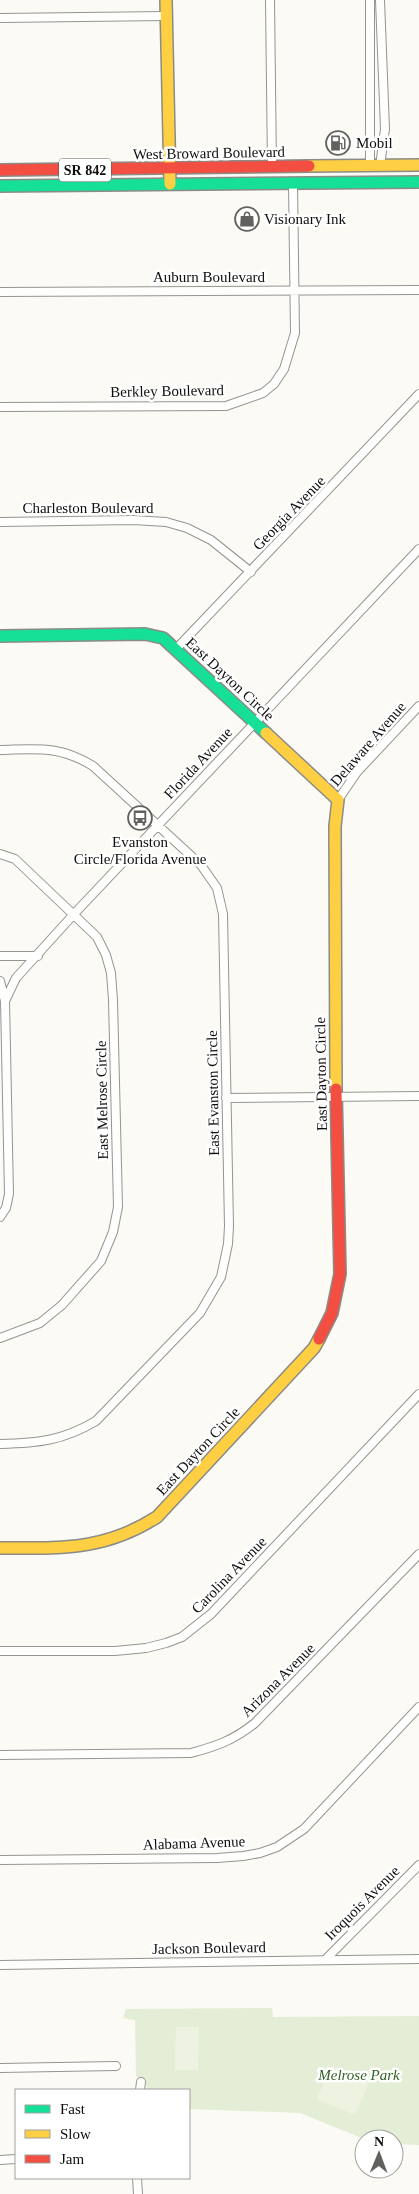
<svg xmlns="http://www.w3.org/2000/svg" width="419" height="2194" viewBox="0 0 419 2194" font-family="Georgia,serif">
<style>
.green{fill:#e4eed6}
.pitch{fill:#edf3e0}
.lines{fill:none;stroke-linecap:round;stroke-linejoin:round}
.street-casing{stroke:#959492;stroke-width:10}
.fast-casing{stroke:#8b8b88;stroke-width:14}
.slow-casing{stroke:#8b8b88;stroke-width:14}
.jam-casing{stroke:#8b8b88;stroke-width:14}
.street{stroke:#fefefd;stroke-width:8}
.fast{stroke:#16e098;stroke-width:11}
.slow{stroke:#ffcf43;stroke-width:11}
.jam{stroke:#f24e42;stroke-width:11}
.labels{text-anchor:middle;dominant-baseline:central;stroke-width:5;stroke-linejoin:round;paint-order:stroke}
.shield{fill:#fff;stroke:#565656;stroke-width:1}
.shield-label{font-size:14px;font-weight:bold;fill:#0e0e0e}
.poi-label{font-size:15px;fill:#0e0e0e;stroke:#fff;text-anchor:start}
.street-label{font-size:15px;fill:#0e0e0e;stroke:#fff}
.park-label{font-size:15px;font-style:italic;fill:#316025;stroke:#fff}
</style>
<rect width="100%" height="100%" fill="#fbfaf4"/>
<path class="green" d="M 272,2008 L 273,2017 L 419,2016 L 419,2145 L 394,2144 L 394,2139 L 364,2139 L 300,2113 L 189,2109 L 189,2090 L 146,2090 L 147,2086 L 136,2076 L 135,2020 L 123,2018 L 126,2009 Z"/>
<path class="pitch" d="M 176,2027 L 199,2027 L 198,2070 L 175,2070 Z
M 331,2066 L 369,2083 L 355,2115 L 317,2099 Z"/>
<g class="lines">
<g class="street-casing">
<path id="street" d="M 270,0 L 272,168
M 370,0 L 370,166
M 380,0 L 385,129 L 380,166
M 0,18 L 166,16
M 0,292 L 419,290
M 0,407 L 226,406 L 263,393 L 274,384 L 284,369 L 295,333 L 293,184
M 0,522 L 133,520 L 166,522 L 187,528 L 211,540 L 251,572
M 177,648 L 419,394
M 0,750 C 37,749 59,745 93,766 L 201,865 L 217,888 L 223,914 L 229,1226 L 228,1244 L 221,1277 L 200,1313 L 96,1421 C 62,1441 38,1443 0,1444
M 338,800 L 357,772 L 419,706
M 0,854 L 15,859 L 97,937 L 106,955 L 111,973 L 113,1000 L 118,1207 L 113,1232 L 101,1261 L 62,1305 L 40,1323 L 0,1338
M 0,956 L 38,956
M 0,981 L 5,1001 L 9,1194 L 6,1208 L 0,1217
M 5,1001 L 16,978 L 74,914 L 419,549
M 226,1098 L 419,1096
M 0,1651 L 115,1651 L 146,1648 L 166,1643 L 182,1637 L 211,1614 L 419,1394
M 0,1755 L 191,1753 C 217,1746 234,1740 255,1723 L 419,1554
M 0,1860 L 217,1858 L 243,1856 L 260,1853 L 277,1847 L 304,1829 L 419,1707
M 325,1960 L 419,1865
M 0,1965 L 419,1959
M 0,2068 L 116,2066
M 140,2090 L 141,2082
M 0,2160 L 16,2159
M 137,2178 L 138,2194"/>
</g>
<g class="fast-casing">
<path id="fast" d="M 0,186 L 419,182
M 0,636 L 145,634 L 163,638 L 266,733"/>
</g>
<g class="slow-casing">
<path id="slow" d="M 166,0 L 170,184
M 309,166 L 419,165
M 266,733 L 338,800 L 335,826 L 336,1089
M 0,1548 C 61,1548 104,1551 157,1517 L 314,1348 L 319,1339"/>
</g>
<g class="jam-casing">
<path id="jam" d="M 0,170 L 309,166
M 319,1339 L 332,1313 L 340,1274 L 336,1089"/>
</g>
<use href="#street" class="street"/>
<use href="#fast" class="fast"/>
<use href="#slow" class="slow"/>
<use href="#jam" class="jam"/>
</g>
<defs>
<g id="fuel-ring" transform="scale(1.25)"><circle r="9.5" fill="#fff" stroke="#61615e" stroke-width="1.5"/><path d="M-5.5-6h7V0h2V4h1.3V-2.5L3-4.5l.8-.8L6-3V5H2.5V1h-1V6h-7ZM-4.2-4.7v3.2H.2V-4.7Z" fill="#61615e"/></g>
<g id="shop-ring" transform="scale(1.25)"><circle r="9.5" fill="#fff" stroke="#61615e" stroke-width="1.5"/><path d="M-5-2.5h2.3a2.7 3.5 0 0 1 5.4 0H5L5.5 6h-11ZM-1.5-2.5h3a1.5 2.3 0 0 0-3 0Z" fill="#61615e"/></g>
<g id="bus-ring" transform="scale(1.25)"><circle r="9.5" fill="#fff" stroke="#61615e" stroke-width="1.5"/><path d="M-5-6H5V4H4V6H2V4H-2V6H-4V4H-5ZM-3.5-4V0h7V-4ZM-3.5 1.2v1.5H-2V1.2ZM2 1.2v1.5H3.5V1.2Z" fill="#61615e"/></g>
</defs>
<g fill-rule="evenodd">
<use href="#fuel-ring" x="338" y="143"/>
<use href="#shop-ring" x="247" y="219"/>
<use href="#bus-ring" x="140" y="818"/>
</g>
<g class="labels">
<rect class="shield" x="59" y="158.5" width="52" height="23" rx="4"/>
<g class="shield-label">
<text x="85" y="170">SR 842</text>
</g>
<g class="poi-label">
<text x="356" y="143">Mobil</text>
<text x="264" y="219">Visionary Ink</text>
<text x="140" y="842" text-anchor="middle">Evanston<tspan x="140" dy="17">Circle/Florida Avenue</tspan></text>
</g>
<g class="street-label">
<text transform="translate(209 153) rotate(-1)">West Broward Boulevard</text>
<text x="209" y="277">Auburn Boulevard</text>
<text transform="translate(167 391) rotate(-1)">Berkley Boulevard</text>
<text x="88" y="508">Charleston Boulevard</text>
<text transform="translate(289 513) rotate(-46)">Georgia Avenue</text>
<text transform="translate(230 679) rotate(43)">East Dayton Circle</text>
<text transform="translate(368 744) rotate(-49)">Delaware Avenue</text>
<text transform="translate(198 763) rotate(-47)">Florida Avenue</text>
<text transform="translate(321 1074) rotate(-91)">East Dayton Circle</text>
<text transform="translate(213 1093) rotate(-91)">East Evanston Circle</text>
<text transform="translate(102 1100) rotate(-91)">East Melrose Circle</text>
<text transform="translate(198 1451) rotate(-47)">East Dayton Circle</text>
<text transform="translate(229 1575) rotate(-46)">Carolina Avenue</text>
<text transform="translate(278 1680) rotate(-45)">Arizona Avenue</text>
<text transform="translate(194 1843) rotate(-2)">Alabama Avenue</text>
<text transform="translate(362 1903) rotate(-45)">Iroquois Avenue</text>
<text transform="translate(209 1948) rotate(-1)">Jackson Boulevard</text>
</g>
<g class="park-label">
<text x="359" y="2075">Melrose Park</text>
</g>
</g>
<rect x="15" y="2089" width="175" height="90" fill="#ffffff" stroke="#9f9f9f"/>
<rect x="25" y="2105" width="25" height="8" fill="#16e098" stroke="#9f9f9f"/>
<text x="60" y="2114" font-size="15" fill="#0e0e0e">Fast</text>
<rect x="25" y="2130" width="25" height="8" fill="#ffcf43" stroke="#9f9f9f"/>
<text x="60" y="2139" font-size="15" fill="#0e0e0e">Slow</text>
<rect x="25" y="2155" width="25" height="8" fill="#f24e42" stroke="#9f9f9f"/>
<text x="60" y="2164" font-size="15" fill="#0e0e0e">Jam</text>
<g transform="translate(379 2154) rotate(1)"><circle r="24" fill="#ffffff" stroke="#9f9f9f"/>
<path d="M0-4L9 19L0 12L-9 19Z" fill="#61615e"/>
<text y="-8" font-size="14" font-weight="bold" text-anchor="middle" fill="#0e0e0e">N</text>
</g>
</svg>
